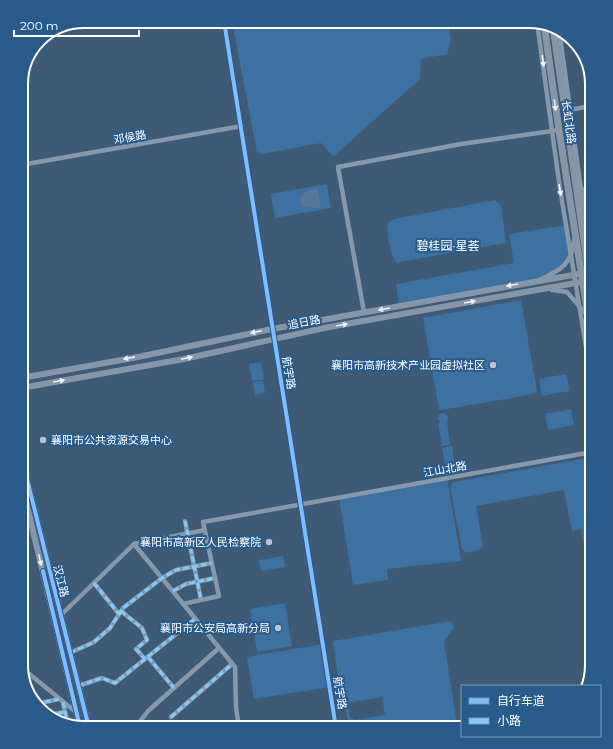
<svg xmlns="http://www.w3.org/2000/svg" width="613" height="749" viewBox="0 0 613 749" font-family="Montserrat,'Noto Sans SC',sans-serif">
<style>
.green{fill:#3d71a1;fill-rule:evenodd}
.water{fill:#577898}
.lines{fill:none;stroke-linecap:round;stroke-linejoin:round}
.minor{stroke:#8698a9;stroke-width:4.5}
.major{stroke:#8596a8;stroke-width:6}
.highway{stroke:#8696a8;stroke-width:7}
.quiet{stroke:#80caff;stroke-width:3;stroke-dasharray:6 3;stroke-linecap:butt}
.cycleway-casing{stroke:#295b8b;stroke-width:6}
.cycleway{stroke:#80bcff;stroke-width:4}
.oneway{fill:#f3f5f6}
.oneway2{fill:#edeff2}
.poi-dot{fill:#bcc5cf;stroke:#295b8b;stroke-width:1.5}
.labels{text-anchor:middle;dominant-baseline:central;stroke-width:4;stroke-linejoin:round;paint-order:stroke}
.street-label{font-size:11px;fill:#fff;stroke:#295b8b}
.poi-label{font-size:11px;fill:#fff;stroke:#295b8b;text-anchor:end}
.neighbourhood-label{font-size:12px;fill:#fff;stroke:#295b8b}
.rim{fill:none;stroke:#fff;stroke-width:2}
</style>
<rect width="100%" height="100%" fill="#3f5a75"/>
<path class="green" d="M 154,21 L 178,21 L 178,25 L 156,29 Z
M 232,21 L 447,21 L 451,40 L 447,54 L 421,59 L 420,79 L 334,156 L 332,156 L 321,143 L 262,154 L 257,153 Z
M 327,184 L 331,208 L 275,218 L 271,194 Z
M 495,200 L 501,205 L 506,243 L 400,262 L 397,263 C 390,255 386,232 388,222 L 394,219 Z
M 566,225 L 571,257 L 565,265 L 535,281 L 399,306 L 396,284 L 514,263 L 509,234 Z
M 521,300 L 537,391 L 534,394 L 441,410 L 439,409 L 423,318 Z
M 261,362 L 264,379 L 252,381 L 249,364 Z
M 566,374 L 570,391 L 542,396 L 539,379 Z
M 263,381 L 265,393 L 255,395 L 253,382 Z
M 571,409 L 574,425 L 548,430 L 545,414 Z
M438 418a5 5 0 1 1 10 0a5 5 0 1 1-10 0Z
M 447,422 L 450,445 L 442,446 L 438,423 Z
M 452,446 L 455,469 L 446,471 L 442,448 Z
M 589,458 L 592,460 L 592,541 L 583,543 L 581,529 L 572,531 L 564,490 L 476,506 L 483,546 L 481,549 L 466,553 L 462,549 L 450,487 L 453,482 Z
M 447,478 L 461,561 L 387,569 L 388,580 L 353,585 L 339,497 Z
M 283,556 L 285,567 L 261,571 L 259,560 Z
M 285,603 L 292,646 L 257,652 L 250,609 Z
M 451,621 L 454,627 L 444,642 L 457,724 L 430,728 L 349,728 L 345,704 L 342,704 L 333,641 ZM 382,697 L 385,715 L 354,720 L 350,717 L 348,703 Z
M 323,644 L 330,687 L 254,699 L 247,657 Z"/>
<path class="water" d="M 315,189 L 318,190 L 321,206 L 318,208 L 301,207 L 300,197 L 307,191 Z"/>
<g class="lines">
<path class="minor" d="M 224,21 L 336,728
M 537,22 L 560,189 L 592,383
M 559,29 L 581,190 L 592,248
M 568,110 L 592,106
M 21,165 L 242,126
M 581,190 L 592,188
M 541,279 C 561,270 572,264 574,240
M 552,290 L 567,292 L 587,315
M 364,312 L 338,167 L 461,144 L 559,130
M 185,521 L 201,600
M 134,544 L 205,530
M 94,583 L 119,614
M 173,591 L 186,584 L 215,578
M 183,604 L 219,596 L 203,522 L 592,452
M 121,611 L 142,628 L 147,640 L 136,649 L 145,659
M 61,615 L 134,544 L 235,667 L 236,707 L 239,728
M 70,653 L 94,642 L 110,628 L 123,608 L 162,578 L 176,570 L 212,563
M 148,657 L 174,688
M 22,668 L 77,713
M 78,686 L 102,678 L 115,683 L 195,619
M 63,703 L 68,724
M 36,704 L 59,699
M 49,715 L 65,712
M 171,717 L 232,664
M 88,723 L 94,728
M 135,728 L 148,711 L 219,648
M 452,728 L 462,726"/>
<path class="major" d="M 21,378 L 133,358 L 272,329 L 584,273
M 21,388 L 184,359 L 324,328 L 587,281
M 21,438 L 27,479 L 89,728
M 21,481 L 80,727"/>
<path class="highway" d="M 544,24 L 559,130 L 592,341
M 553,27 L 592,295"/>
<path class="quiet" d="M 185,521 L 201,600
M 94,583 L 119,614
M 173,591 L 186,584 L 215,578
M 121,611 L 142,628 L 147,640 L 136,649 L 145,659
M 70,653 L 94,642 L 110,628 L 123,608 L 162,578 L 176,570 L 212,563
M 148,657 L 174,688
M 78,686 L 102,678 L 115,683 L 195,619
M 63,702 L 68,724
M 36,704 L 59,699
M 49,715 L 65,712
M 171,717 L 232,664"/>
<g class="cycleway-casing">
<path id="cycleway" d="M 224,21 L 336,728
M 21,438 L 27,479 L 89,728
M 43,571 L 80,727"/>
</g>
<use href="#cycleway" class="cycleway"/>
</g>
<defs><path id="oneway-solid" d="M-6-.8H1V-3.2L6.5 0L1 3.2V.8H-6Z"/></defs>
<g class="oneway">
<use href="#oneway-solid" transform="translate(543 61) rotate(82)"/>
<use href="#oneway-solid" transform="translate(560 190) rotate(81)"/>
</g>
<g class="oneway2">
<use href="#oneway-solid" transform="translate(555 105) rotate(82)"/>
<use href="#oneway-solid" transform="translate(512 285) rotate(170)"/>
<use href="#oneway-solid" transform="translate(470 302) rotate(-10)"/>
<use href="#oneway-solid" transform="translate(384 309) rotate(170)"/>
<use href="#oneway-solid" transform="translate(342 325) rotate(-10)"/>
<use href="#oneway-solid" transform="translate(256 332) rotate(168)"/>
<use href="#oneway-solid" transform="translate(129 358) rotate(169)"/>
<use href="#oneway-solid" transform="translate(187 358) rotate(-12)"/>
<use href="#oneway-solid" transform="translate(59 381) rotate(-10)"/>
<use href="#oneway-solid" transform="translate(40 560) rotate(77)"/>
</g>
<g class="poi-dot">
<circle cx="493" cy="365" r="4"/>
<circle cx="43" cy="440" r="4"/>
<circle cx="269" cy="542" r="4"/>
<circle cx="278" cy="628" r="4"/>
</g>
<g class="labels">
<g class="street-label">
<text transform="translate(569 122) rotate(82)">长虹北路</text>
<text transform="translate(130 137) rotate(-10)">邓侯路</text>
<text transform="translate(304 322) rotate(-11)">追日路</text>
<text transform="translate(289 373) rotate(81)">航宇路</text>
<text transform="translate(445 469) rotate(-10)">江山北路</text>
<text transform="translate(61 581) rotate(76)">汉江路</text>
<text transform="translate(340 693) rotate(81)">航宇路</text>
</g>
<g class="poi-label">
<text x="485" y="365">襄阳市高新技术产业园虚拟社区</text>
<text x="51" y="440" text-anchor="start">襄阳市公共资源交易中心</text>
<text x="261" y="542">襄阳市高新区人民检察院</text>
<text x="270" y="628">襄阳市公安局高新分局</text>
</g>
<g class="neighbourhood-label">
<text x="448" y="245">碧桂园·星荟</text>
</g>
</g>
<path d="M0 0H613V749H0ZM84 28H529A56 56 0 0 1 585 84V665A56 56 0 0 1 529 721H84A56 56 0 0 1 28 665V84A56 56 0 0 1 84 28Z" fill="#295b8b" fill-rule="evenodd"/>
<path class="rim" d="M84 28H529A56 56 0 0 1 585 84V665A56 56 0 0 1 529 721H84A56 56 0 0 1 28 665V84A56 56 0 0 1 84 28Z"/>
<rect x="461" y="685" width="140" height="52" fill="#295b8b" stroke="#7f9db9"/>
<rect x="469" y="698" width="20" height="6" fill="#80bcff" stroke="#7f9db9"/>
<text x="497" y="705" font-size="12" fill="#ffffff">自行车道</text>
<rect x="469" y="718" width="20" height="6" fill="#80caff" stroke="#7f9db9"/>
<text x="497" y="725" font-size="12" fill="#ffffff">小路</text>
<path d="M14 30v6h125v-6" fill="none" stroke="#ffffff" stroke-width="2"/>
<text x="20" y="30" font-size="12" fill="#ffffff" stroke="#295b8b" stroke-width="3" paint-order="stroke">200 m</text>
</svg>
